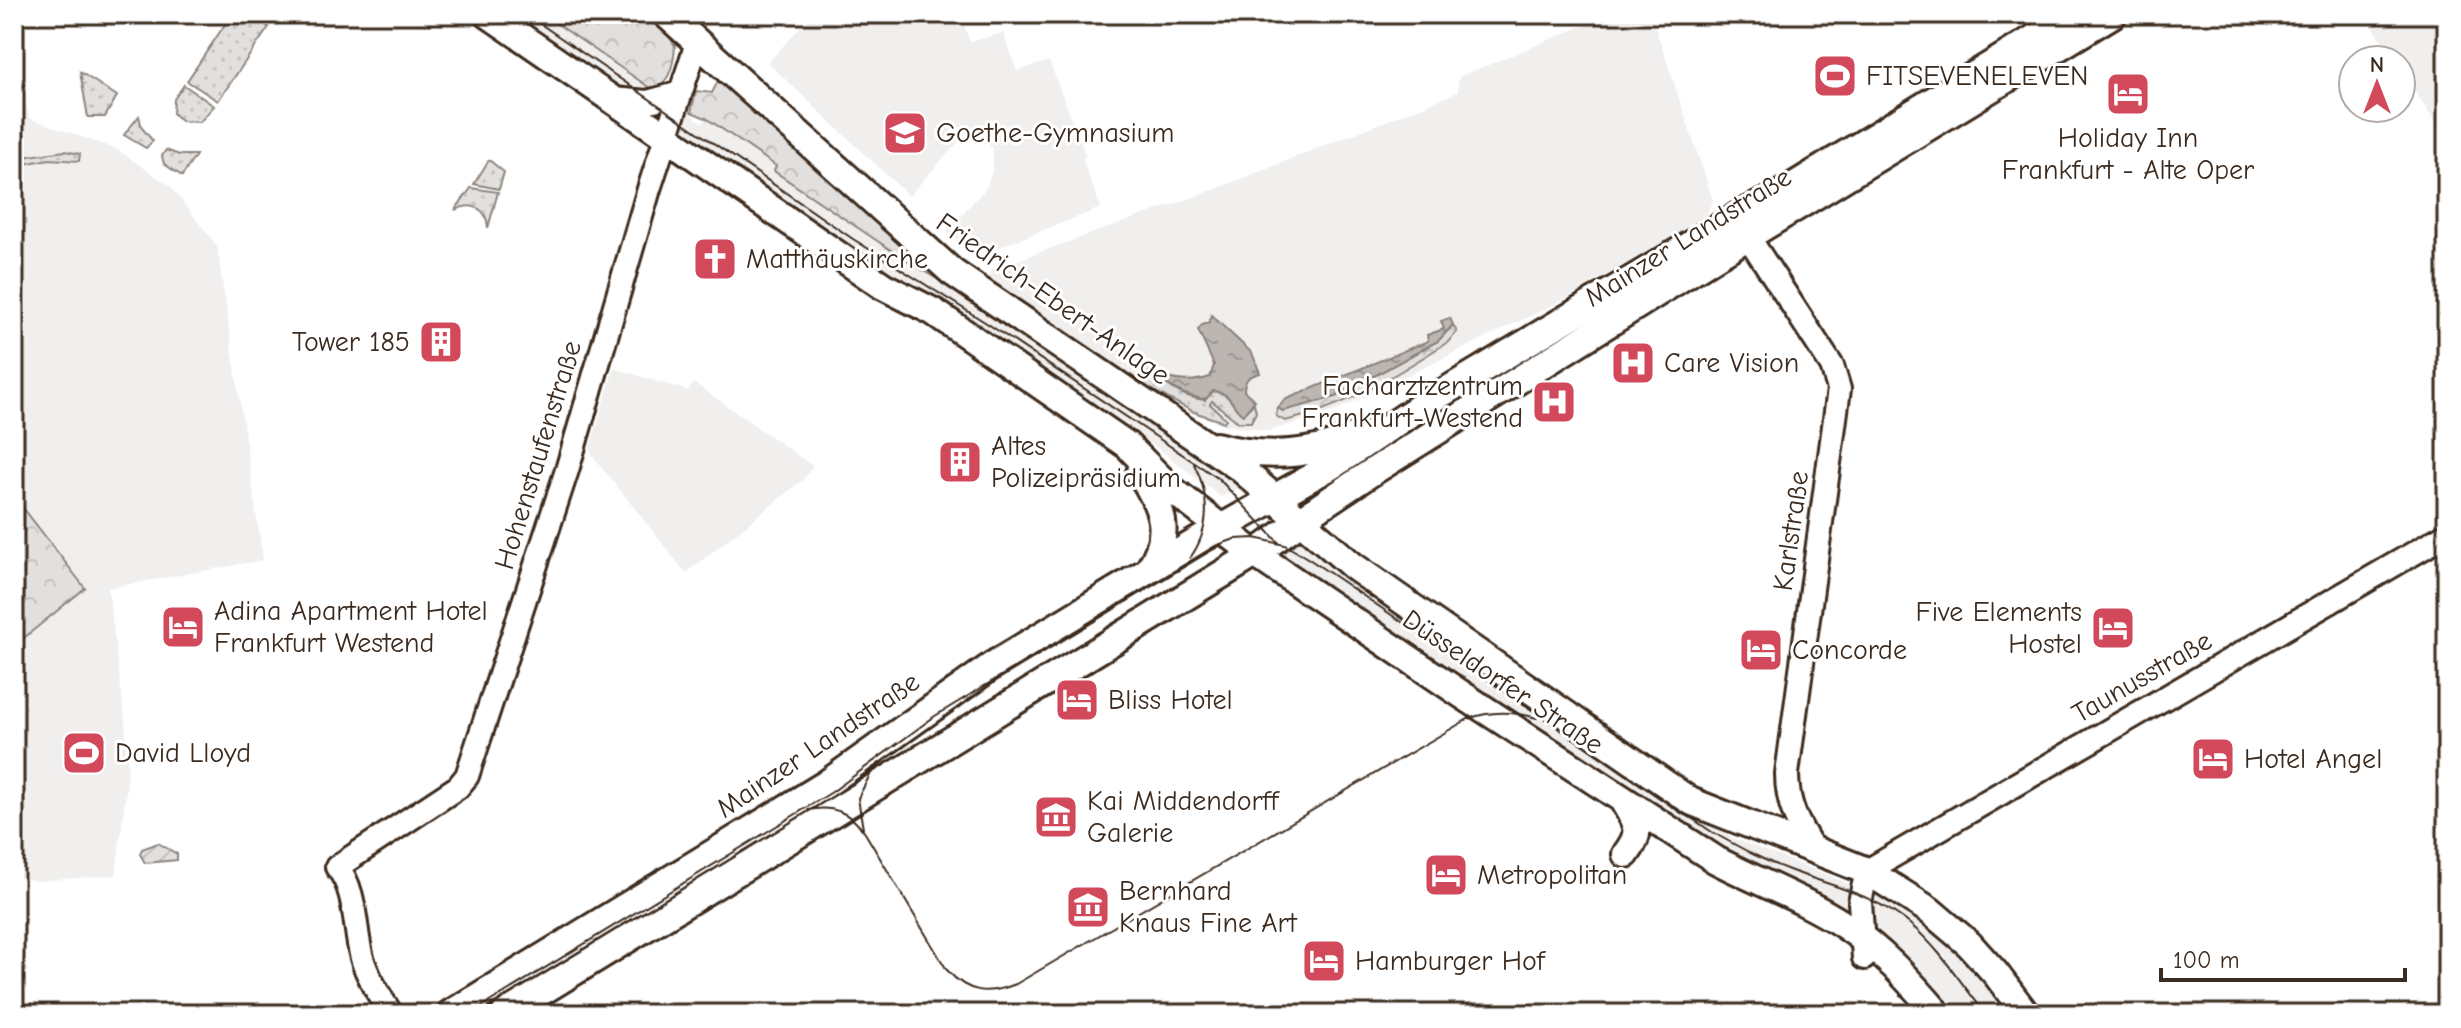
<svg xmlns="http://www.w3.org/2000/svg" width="2461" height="1028" viewBox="0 0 2461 1028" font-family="'Comic Neue',sans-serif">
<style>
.built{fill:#f1efee}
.grass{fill:url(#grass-dots);stroke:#8e857e;stroke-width:2}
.park{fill:url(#park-crowns);stroke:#8e857e;stroke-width:2}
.garden{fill:url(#garden-furrows);stroke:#8e857e;stroke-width:2}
.water{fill:url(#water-ripples);stroke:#887e77;stroke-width:2}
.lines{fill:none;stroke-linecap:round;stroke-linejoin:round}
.secondary-casing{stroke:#3b2a1e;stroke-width:28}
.primary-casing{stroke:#3b2a1e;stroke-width:32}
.secondary{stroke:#fff;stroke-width:22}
.primary{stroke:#fff;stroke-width:26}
.tram{stroke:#3b2a1e;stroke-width:2}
.labels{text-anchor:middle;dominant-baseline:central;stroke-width:6;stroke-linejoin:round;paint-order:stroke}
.poi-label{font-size:28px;fill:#3b2a1e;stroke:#fff;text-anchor:start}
.street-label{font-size:28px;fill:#3b2a1e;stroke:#fff}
</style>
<defs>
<pattern id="grass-dots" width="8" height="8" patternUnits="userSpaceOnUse" patternTransform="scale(2)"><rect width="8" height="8" fill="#e2e0de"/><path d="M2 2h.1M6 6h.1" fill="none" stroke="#c3c0be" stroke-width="1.8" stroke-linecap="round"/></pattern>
<pattern id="park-crowns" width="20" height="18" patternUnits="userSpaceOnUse" patternTransform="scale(2)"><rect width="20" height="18" fill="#e2e0de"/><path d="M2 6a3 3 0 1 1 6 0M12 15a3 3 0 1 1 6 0" fill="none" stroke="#c3c0be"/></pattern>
<pattern id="garden-furrows" width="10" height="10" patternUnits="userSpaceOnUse" patternTransform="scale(2)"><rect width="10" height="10" fill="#e2e0de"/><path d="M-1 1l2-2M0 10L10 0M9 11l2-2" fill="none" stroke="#c3c0be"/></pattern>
<pattern id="water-ripples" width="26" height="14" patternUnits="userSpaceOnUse" patternTransform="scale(2)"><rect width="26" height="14" fill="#bcb6b3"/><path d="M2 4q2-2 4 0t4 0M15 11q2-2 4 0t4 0" fill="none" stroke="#9a9491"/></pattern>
</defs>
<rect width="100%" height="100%" fill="#fff"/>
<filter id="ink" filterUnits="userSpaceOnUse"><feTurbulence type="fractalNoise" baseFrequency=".0125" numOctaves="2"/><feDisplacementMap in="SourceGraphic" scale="16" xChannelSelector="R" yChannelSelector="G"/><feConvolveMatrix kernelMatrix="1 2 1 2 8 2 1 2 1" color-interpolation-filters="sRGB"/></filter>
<g filter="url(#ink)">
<path class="built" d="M 513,14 L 543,14 L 703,123 L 706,118 L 777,166 L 774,171 L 907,261 L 971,300 L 1244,485 L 1221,497 L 1160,450 L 1067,385 L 983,328 L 888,277 L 698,144 L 657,110 Z
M 812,14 L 960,14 L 970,42 L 1003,33 L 1017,71 L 1049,61 L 1086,156 L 1082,159 L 1101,208 L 991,250 L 978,252 L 966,248 L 946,231 L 986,188 L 993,168 L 993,148 L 970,129 L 909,196 L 768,63 Z
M 1612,14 L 1651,14 L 1713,200 L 1706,216 L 1567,298 L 1333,412 L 1268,431 L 1224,425 L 1192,413 L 1141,385 L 990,284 L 990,270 L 1216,189 L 1458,92 L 1458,80 L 1461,76 Z
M 2365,14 L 2447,14 L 2447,141 L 2401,70 L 2401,60 L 2394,60 Z
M 14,38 L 29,118 L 118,150 L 170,186 L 217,246 L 263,560 L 108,588 L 125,720 L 128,773 L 116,875 L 38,881 L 14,877 Z
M 614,368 L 688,391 L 694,383 L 813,466 L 804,479 L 686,573 L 592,455 L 590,447 Z
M 1306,534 L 1344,571 L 1707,823 L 1735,839 L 1855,886 L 1848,919 L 1746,868 L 1275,554 Z
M 1872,891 L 1899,904 L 1946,939 L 1976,968 L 2013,1014 L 1952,1014 L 1877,934 L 1869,907 Z"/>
<path class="grass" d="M 232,14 L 250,14 L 269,27 L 218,101 L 187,81 Z
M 80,72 L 117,96 L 105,117 L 88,117 Z
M 184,85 L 214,106 L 200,122 L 181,121 L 173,113 L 174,99 Z
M 139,116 L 142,128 L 153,141 L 146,148 L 124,135 Z
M 166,150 L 179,155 L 196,155 L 182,176 L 164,164 L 162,156 Z
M 65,151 L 80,154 L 79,161 L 49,159 L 14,166 L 14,158 Z
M 489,160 L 504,172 L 499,189 L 474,184 Z
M 471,188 L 498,192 L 488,228 C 487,207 472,202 455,210 Z
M 1151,371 C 1168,383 1174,396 1205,400 L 1213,391 C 1234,394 1230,407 1243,414 L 1254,403 L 1256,412 L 1251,422 L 1238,422 L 1212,401 L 1210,404 L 1226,419 L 1224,422 L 1194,412 L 1142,385 L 1144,376 Z"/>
<path class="park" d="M 543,14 L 652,14 L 661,23 L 675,46 C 674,63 670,84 653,90 Z
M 719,79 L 973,298 L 972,300 L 907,261 L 774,171 L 776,166 L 706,118 L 691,112 L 696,91 L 712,93 Z
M 1453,325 L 1457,332 L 1448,342 C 1393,376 1349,407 1285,421 L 1276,416 L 1278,408 L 1283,411 L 1438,341 Z
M 14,496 L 85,588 L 14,646 Z"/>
<path class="garden" d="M 158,843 L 177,854 L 177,860 L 145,863 L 140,854 L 142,849 Z"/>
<path class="water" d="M 1211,315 L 1252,353 L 1260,373 C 1249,376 1244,379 1244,391 L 1255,400 L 1243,415 C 1230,407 1235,394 1213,391 L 1205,400 L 1184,394 L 1153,377 L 1156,373 C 1174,382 1192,383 1210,377 L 1214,365 L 1198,330 L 1202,325 L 1209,323 Z
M 1450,318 L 1453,325 L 1438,341 L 1336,397 L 1283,411 L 1278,408 L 1284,400 L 1428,341 L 1427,335 L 1444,329 L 1441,321 Z"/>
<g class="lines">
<g class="secondary-casing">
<path id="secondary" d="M 612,99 L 647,102 L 680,93
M 1749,238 L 1832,366 L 1839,389 L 1787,774 C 1787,805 1798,825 1814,850
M 1864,958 L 1860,902 L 1867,871 L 2447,534
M 391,1014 C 380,996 368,978 362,958 C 354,930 357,890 337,867 L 458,787 L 467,776 L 567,470 L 649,189 L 697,43"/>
</g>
<g class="primary-casing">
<path id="primary" d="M 488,14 L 883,286 L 934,312 L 1127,445 L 1171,489 L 1255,554 L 1461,694 L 1716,860 C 1758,882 1804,899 1844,925 C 1880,949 1910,981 1938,1014
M 666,14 L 952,272 L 1240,468 L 1353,566 L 1690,801 L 1867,871 L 1929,910 L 1969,944 L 1996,974 L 2026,1014
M 1216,446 C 1266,459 1314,456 1360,434
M 1140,473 C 1163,508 1173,534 1148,571
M 1624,802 C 1637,825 1643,831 1626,854
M 450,1014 L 826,784 L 993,665 L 1196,542 L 1333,465 L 1424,404 L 1738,216 L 1779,195 L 2074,14
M 505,1014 L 1255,554 L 1321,506 L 1372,472 L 1716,256 L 2113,14"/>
</g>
<use href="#secondary" class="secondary"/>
<use href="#primary" class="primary"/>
<path class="tram" d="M 526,14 L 853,239 L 988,324 L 1219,479 L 1280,544
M 1190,558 C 1211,529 1210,495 1194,464
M 808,810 C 833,805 850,812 865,833 L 947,970 C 968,994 988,995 1016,984 L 1468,719 C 1491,710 1513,711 1537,718
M 863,829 L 858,798 L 871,773
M 470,1014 L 832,792 L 935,716 L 1215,546 L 1235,539 L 1255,538 L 1285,545 L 1309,559 L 1712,832 C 1737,846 1762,860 1789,870 C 1831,886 1876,895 1911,925 C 1940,949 1962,985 1986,1014"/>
</g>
</g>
<defs>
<g id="stadium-square" transform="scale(2.3)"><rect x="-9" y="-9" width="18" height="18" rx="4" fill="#d1495b" stroke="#fff"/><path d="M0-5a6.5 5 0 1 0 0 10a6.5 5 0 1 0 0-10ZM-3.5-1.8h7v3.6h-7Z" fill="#fff"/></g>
<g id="hotel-square" transform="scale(2.3)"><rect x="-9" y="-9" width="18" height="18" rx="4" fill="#d1495b" stroke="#fff"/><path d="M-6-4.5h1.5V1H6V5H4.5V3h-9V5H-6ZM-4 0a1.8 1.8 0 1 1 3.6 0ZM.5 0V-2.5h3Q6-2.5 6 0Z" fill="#fff"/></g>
<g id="school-square" transform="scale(2.3)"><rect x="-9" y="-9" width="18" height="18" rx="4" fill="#d1495b" stroke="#fff"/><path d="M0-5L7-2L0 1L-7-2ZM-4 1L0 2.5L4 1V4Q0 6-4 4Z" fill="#fff"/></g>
<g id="church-square" transform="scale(2.3)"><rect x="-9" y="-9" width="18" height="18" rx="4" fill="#d1495b" stroke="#fff"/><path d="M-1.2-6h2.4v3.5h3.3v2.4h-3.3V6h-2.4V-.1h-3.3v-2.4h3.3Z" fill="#fff"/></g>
<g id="building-square" transform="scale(2.3)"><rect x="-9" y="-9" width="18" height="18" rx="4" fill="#d1495b" stroke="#fff"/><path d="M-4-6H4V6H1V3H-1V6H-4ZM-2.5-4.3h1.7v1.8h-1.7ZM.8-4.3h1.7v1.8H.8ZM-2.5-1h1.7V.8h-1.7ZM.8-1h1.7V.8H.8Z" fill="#fff"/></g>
<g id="hospital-square" transform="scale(2.3)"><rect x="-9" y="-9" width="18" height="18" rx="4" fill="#d1495b" stroke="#fff"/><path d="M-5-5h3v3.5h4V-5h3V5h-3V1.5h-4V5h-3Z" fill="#fff"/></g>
<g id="museum-square" transform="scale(2.3)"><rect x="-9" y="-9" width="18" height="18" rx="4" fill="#d1495b" stroke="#fff"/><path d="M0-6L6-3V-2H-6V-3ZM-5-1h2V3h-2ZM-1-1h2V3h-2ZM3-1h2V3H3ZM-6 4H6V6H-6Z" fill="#fff"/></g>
</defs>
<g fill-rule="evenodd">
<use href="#stadium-square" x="1835" y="76"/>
<use href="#hotel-square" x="2128" y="94"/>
<use href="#school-square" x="905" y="133"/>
<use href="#church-square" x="715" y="259"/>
<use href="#building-square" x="441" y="342"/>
<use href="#hospital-square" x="1633" y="363"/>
<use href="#hospital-square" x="1554" y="402"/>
<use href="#building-square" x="960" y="462"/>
<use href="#hotel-square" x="183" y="627"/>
<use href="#hotel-square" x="2113" y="628"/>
<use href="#hotel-square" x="1761" y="650"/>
<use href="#hotel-square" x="1077" y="700"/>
<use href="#stadium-square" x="84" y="753"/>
<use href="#hotel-square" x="2213" y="759"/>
<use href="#museum-square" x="1056" y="817"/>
<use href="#hotel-square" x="1446" y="875"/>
<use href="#museum-square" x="1088" y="907"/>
<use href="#hotel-square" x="1324" y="961"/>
</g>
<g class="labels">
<g class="poi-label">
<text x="1866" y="76">FITSEVENELEVEN</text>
<text x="936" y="133">Goethe-Gymnasium</text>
<text x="2128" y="138" text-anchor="middle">Holiday Inn<tspan x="2128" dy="32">Frankfurt - Alte Oper</tspan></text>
<text x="746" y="259">Matthäuskirche</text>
<text x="410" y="342" text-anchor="end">Tower 185</text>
<text x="1664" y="363">Care Vision</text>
<text x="1523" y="386" text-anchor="end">Facharztzentrum<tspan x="1523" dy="32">Frankfurt-Westend</tspan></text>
<text x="991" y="446">Altes<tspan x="991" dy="32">Polizeipräsidium</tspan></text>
<text x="214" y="611">Adina Apartment Hotel<tspan x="214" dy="32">Frankfurt Westend</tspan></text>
<text x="2082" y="612" text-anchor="end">Five Elements<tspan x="2082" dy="32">Hostel</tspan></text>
<text x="1792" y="650">Concorde</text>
<text x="1108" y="700">Bliss Hotel</text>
<text x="115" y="753">David Lloyd</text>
<text x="2244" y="759">Hotel Angel</text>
<text x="1087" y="801">Kai Middendorff<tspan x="1087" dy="32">Galerie</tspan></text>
<text x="1477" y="875">Metropolitan</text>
<text x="1119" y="891">Bernhard<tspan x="1119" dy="32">Knaus Fine Art</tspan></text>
<text x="1355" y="961">Hamburger Hof</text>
</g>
<g class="street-label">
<text transform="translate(1688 237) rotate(-32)">Mainzer Landstraße</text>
<text transform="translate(1053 299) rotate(35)">Friedrich-Ebert-Anlage</text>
<text transform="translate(538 455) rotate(-73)">Hohenstaufenstraße</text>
<text transform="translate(1791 531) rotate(-82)">Karlstraße</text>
<text transform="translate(2142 677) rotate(-30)">Taunusstraße</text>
<text transform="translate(1503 682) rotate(34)">Düsseldorfer Straße</text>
<text transform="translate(818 745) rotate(-34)">Mainzer Landstraße</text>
</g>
</g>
<rect width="2461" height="1028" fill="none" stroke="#fff" stroke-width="48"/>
<rect x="24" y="24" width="2413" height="980" fill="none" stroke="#3b2a1e" stroke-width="3" filter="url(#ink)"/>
<g transform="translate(2377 84)"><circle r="38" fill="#ffffff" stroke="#b1aaa5" stroke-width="2"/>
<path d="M0-6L14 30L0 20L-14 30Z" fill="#d1495b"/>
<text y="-12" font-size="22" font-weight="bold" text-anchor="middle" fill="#3b2a1e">N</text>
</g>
<path d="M2161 968v12h244v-12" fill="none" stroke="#3b2a1e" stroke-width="4"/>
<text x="2173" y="968" font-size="24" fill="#3b2a1e" stroke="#ffffff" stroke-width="6" paint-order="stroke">100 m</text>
</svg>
